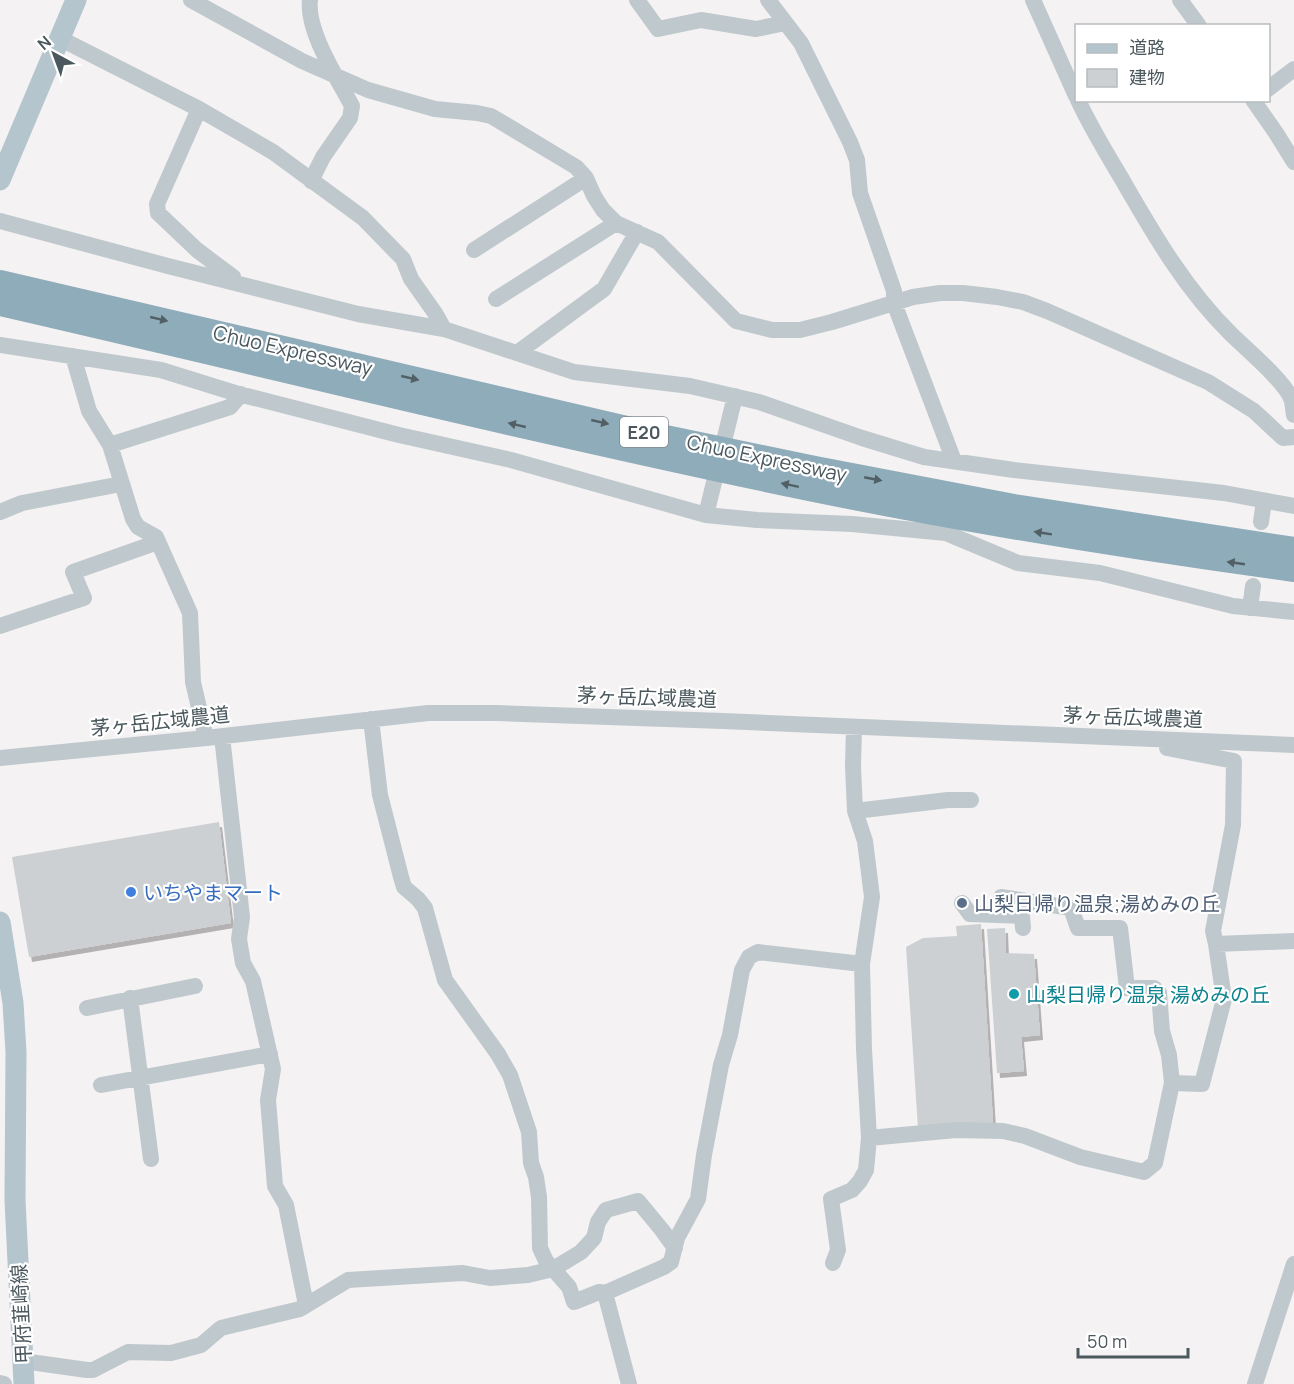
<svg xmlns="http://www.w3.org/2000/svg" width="1294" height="1384" viewBox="0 0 1294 1384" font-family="Manrope,'Noto Sans JP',sans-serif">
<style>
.building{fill:#ccd0d3;filter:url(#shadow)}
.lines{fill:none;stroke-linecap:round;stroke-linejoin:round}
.minor{stroke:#bfc8cc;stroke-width:16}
.major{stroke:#b4c5cd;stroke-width:21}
.highway{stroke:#8facba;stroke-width:24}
.oneway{fill:#526066}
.shop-dot{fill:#3f7fe0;stroke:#fff;stroke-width:2}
.service-dot{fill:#5c6f8a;stroke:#fff;stroke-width:2}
.culture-dot{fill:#0f9aa8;stroke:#fff;stroke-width:2}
.labels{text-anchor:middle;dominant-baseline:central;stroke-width:4.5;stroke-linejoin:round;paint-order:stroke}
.shield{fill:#fff;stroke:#818a8e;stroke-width:1.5}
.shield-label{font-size:18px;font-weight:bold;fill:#4b585d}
.street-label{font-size:20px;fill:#4b585d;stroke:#fff}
.shop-label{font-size:20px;fill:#366cbe;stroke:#fff;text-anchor:start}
.service-label{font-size:20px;fill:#4e5e75;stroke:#fff;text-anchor:start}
.culture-label{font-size:20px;fill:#0d838f;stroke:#fff;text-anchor:start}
</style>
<defs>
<filter id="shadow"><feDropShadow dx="3" dy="5" stdDeviation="0" flood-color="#0004"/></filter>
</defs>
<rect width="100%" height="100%" fill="#f4f2f2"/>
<path class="building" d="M 219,822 L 231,923 L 29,957 L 12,857 Z
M 981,924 L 993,1123 L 918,1128 L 906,947 L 923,938 L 957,936 L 956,926 Z
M 1005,928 L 1006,953 L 1034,954 L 1040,1035 L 1021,1037 L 1024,1071 L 997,1073 L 987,929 Z"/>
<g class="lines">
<path class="minor" d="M 191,0 L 302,61 L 368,90 L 435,109 L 477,113 L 491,116 L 576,167 L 586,178 L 594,196 L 603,210 L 616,223 L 658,242 L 736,321 L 772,330 L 800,330 L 832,322 L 913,297 L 940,293 L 963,293 L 997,297 L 1023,302 L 1047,311 L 1208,382 L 1254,411 L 1283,438 L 1294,437
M 310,0 C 306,31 338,79 352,106 L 350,118 L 323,157 L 311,181
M 637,0 L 658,29 L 701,20 L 756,29 L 785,23
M 768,0 L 801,43 L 850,142 L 857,160 L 860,193 L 894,291 L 894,303 L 954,461
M 1033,0 L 1076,96
M 1180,0 L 1199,26
M 61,39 L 199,109 L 273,152 L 363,218 L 403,259 L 411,279 L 435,313 L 444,329
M 1268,89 L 1294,69
M 1078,100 C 1091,128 1107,154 1123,181 C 1154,235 1186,290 1231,334 C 1246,349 1287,383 1292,401 C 1293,406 1293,411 1294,415
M 1253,100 L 1276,133 L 1294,162
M 199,109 L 157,204 L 158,213 L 197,250 L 233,277 L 232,281
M 0,221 L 168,266 L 358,314 L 444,329 L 574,372 L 690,386 L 759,402 L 862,438 L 924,457 L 1014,470 L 1224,493 L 1294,506
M 474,250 L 586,178
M 496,299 L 616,223
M 0,345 L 161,370 L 235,393 L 399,435 L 511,460 L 706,515 L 757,520 L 852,524 L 946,533 L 1018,563 L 1100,573 L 1233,606 L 1294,612
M 517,353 L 604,289 L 637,232
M 73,356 L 89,411 L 110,445 L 133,519 L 138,527 L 156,537 L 190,613 L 193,682 L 206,738
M 110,445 L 230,407 L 241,394
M 0,512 L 22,503 L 121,484
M 706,515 L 735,396
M 1261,522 L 1264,501
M 1250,608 L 1253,586
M 0,626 L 84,598 L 73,572 L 158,542
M 371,719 L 380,795 L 401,877 L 404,887 L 418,899 L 425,908 L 445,980 L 498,1054 L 510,1075 L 529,1132 L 531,1163 L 536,1177 L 539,1197 L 540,1248 L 546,1261 L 569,1287 L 574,1302 L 599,1292 L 605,1293
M 222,736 L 242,917 L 239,939 L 243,963 L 253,981 L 273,1069 L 268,1100 L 275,1186 L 286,1205 L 306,1305
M 1167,748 L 1234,761 L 1233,825 L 1213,931 L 1216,944 L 1294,941
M 0,758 L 206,738 L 428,713 L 496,713 L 723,721 L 1294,745
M 855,811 L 948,800 L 971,800
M 962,903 L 970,914 L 1022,916 L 1023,928
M 130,998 L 151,1159
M 87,1008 L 195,986
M 1172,1083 L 1202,1084 L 1224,999 L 1216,944
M 101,1085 L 270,1054
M 869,1138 L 956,1130 L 1003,1131 L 1025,1136 L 1080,1157 L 1144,1172 L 1155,1163 L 1172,1083 L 1169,1055 L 1162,1031 L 1159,993 L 1154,988 L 1127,988 L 1120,928 L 1078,928 L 1071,908 L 1001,897
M 833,1263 L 838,1250 L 831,1199 L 852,1190 L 860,1181 L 866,1170 L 869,1138 L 864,1049 L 862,964 L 872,897 L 865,841 L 855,811 L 853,766 L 854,727
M 23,1361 L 87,1370 L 93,1370 L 128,1352 L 171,1353 L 201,1345 L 221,1328 L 300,1309 L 348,1280 L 463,1273 L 490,1278 L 528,1275 L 553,1269 L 581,1252 L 594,1238 L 598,1222 L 606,1210 L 638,1201 L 662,1230 L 675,1248
M 0,1383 L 4,1384
M 629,1384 L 605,1293 L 664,1267 L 671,1262 L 677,1238 L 698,1199 L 704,1155 L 721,1065 L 730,1035 L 742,970 L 749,957 L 758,952 L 862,964
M 1255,1384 L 1294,1264"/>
<path class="major" d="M 0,180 L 76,0
M 0,922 L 13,1003 L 16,1052 L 15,1200 L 24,1384"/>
<path class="highway" d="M 0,282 L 661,436 L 815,468 L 1014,506 L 1294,549
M 0,304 C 270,366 538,433 809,489 C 970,522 1132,548 1294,570"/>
</g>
<defs><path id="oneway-solid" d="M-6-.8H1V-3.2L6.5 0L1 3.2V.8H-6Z" transform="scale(1.5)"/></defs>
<g class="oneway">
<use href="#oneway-solid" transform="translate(159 319) rotate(13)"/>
<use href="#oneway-solid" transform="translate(410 378) rotate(13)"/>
<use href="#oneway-solid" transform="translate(600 422) rotate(13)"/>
<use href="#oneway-solid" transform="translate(517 425) rotate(-167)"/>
<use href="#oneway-solid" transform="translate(873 479) rotate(11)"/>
<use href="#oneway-solid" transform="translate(790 485) rotate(-168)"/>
<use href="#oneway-solid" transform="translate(1043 533) rotate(-171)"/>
<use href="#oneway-solid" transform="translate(1236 563) rotate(-172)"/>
</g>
<circle class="shop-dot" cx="131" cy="892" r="6"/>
<circle class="service-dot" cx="962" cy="903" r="6"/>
<circle class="culture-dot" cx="1014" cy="994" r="6"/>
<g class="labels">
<rect class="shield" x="620" y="417" width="48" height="30" rx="4.5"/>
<g class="shield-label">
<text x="644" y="432">E20</text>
</g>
<g class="street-label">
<text transform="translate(293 350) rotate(13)">Chuo Expressway</text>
<text transform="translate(767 458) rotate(12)">Chuo Expressway</text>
<text transform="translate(647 697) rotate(2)">茅ヶ岳広域農道</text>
<text transform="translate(1133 717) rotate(2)">茅ヶ岳広域農道</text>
<text transform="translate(160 721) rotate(-6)">茅ヶ岳広域農道</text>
<text transform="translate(21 1314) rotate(-93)">甲府韮崎線</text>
</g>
<g class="shop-label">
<text x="143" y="892">いちやまマート</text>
</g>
<g class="service-label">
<text x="974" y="903">山梨日帰り温泉;湯めみの丘</text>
</g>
<g class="culture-label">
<text x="1026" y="994">山梨日帰り温泉 湯めみの丘</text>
</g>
</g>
<rect x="1075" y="24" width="195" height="78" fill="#ffffff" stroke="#b7bcbe" stroke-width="1.5"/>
<rect x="1087" y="44" width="30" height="9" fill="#b4c5cd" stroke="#b7bcbe" stroke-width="1.5"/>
<text x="1129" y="54" font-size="18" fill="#4b585d">道路</text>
<rect x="1087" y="69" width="30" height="18" fill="#ccd0d3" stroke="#b7bcbe" stroke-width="1.5"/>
<text x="1129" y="84" font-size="18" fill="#4b585d">建物</text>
<g transform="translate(54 54) rotate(319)" stroke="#ffffff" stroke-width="4.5" paint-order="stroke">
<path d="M0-4.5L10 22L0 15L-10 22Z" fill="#4b585d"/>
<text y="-9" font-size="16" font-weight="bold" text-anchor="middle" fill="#4b585d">N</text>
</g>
<path d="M1078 1348v9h110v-9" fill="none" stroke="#4b585d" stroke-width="3"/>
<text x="1087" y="1348" font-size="18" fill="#4b585d" stroke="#ffffff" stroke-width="4.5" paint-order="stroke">50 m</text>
</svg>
